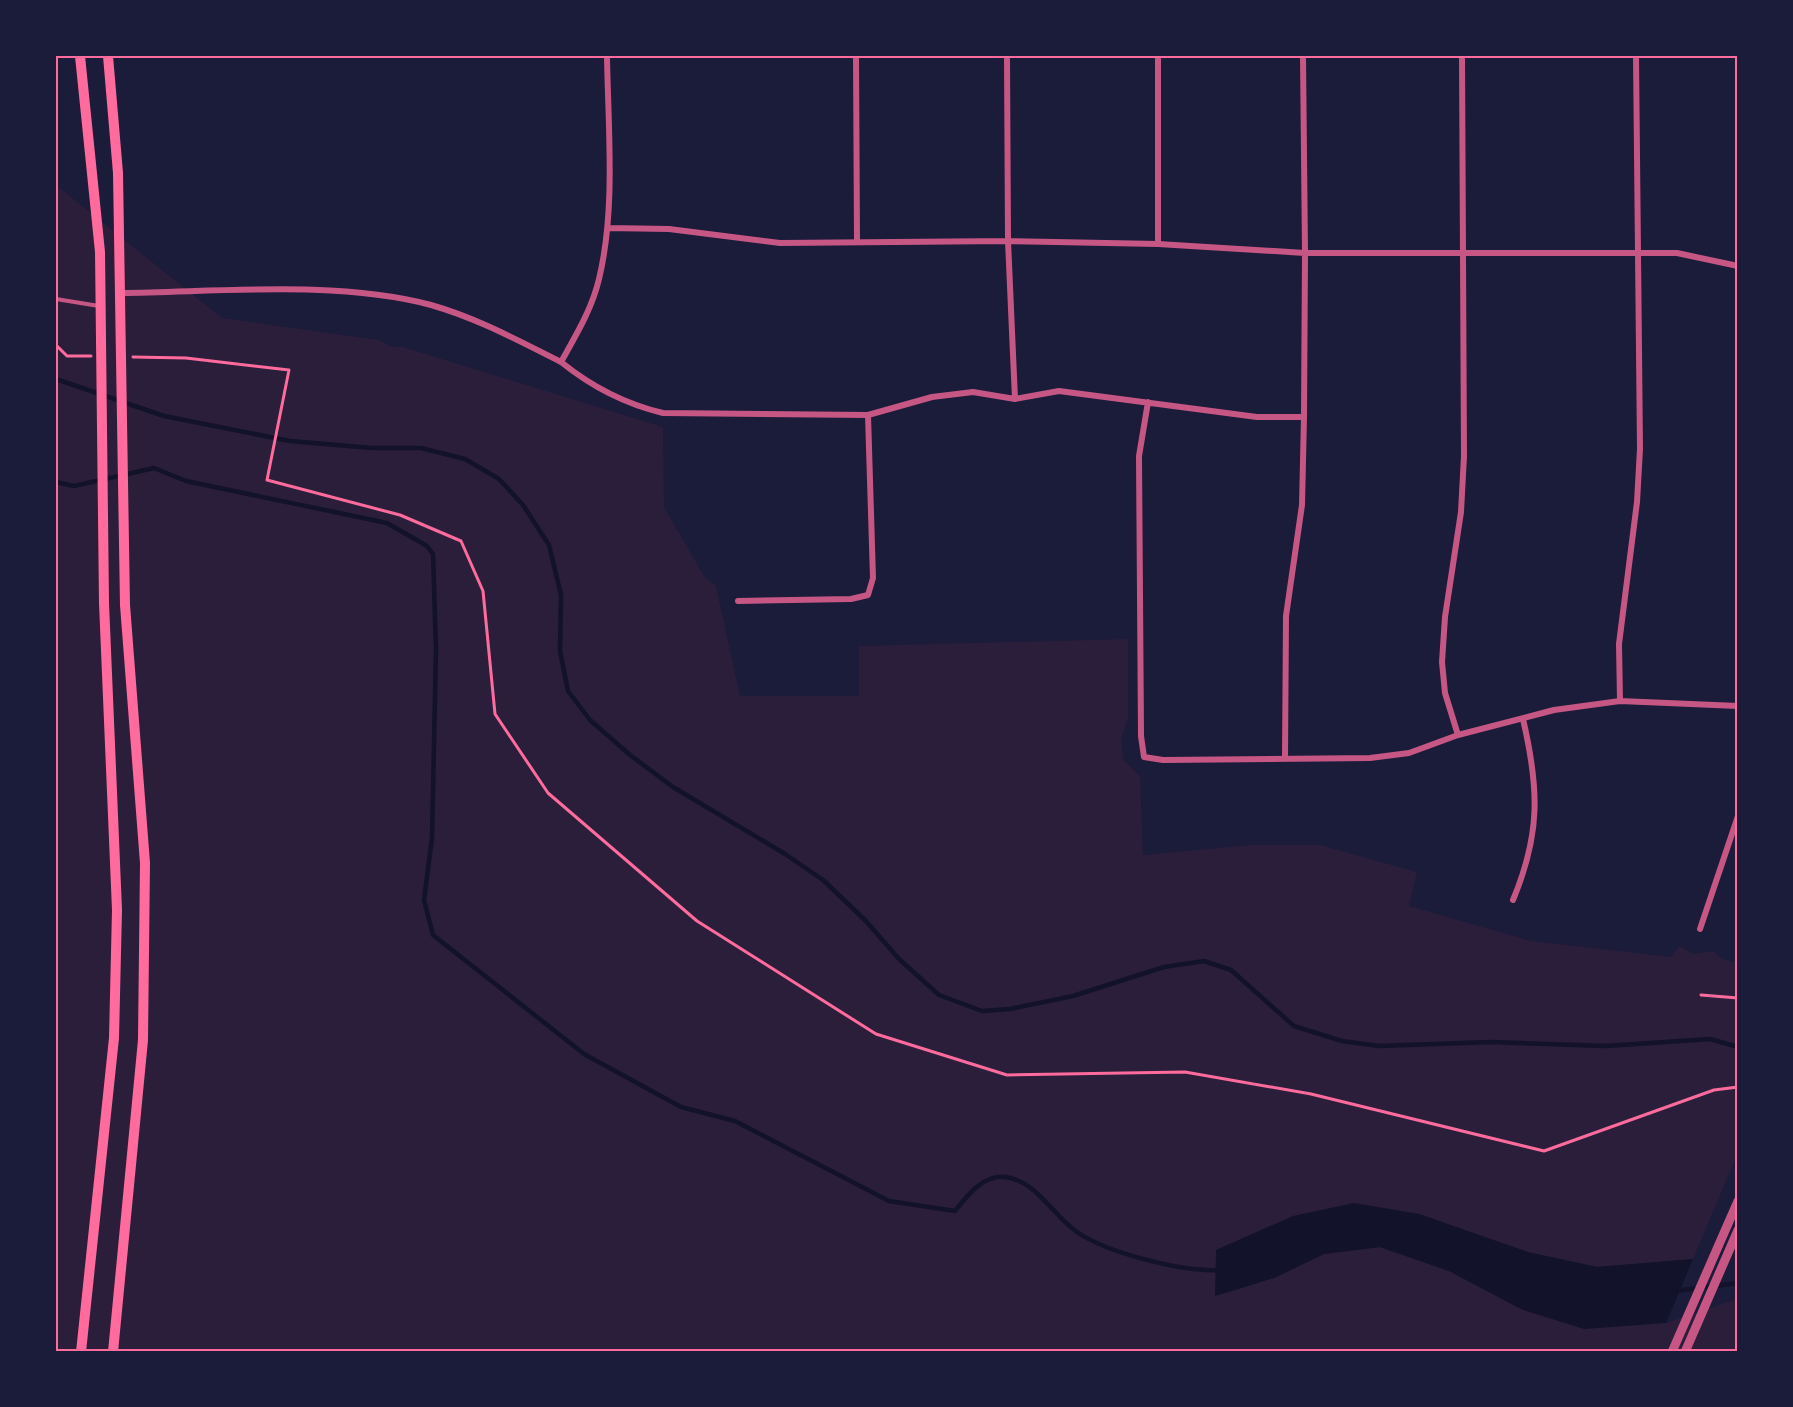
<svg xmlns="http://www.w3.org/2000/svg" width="1793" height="1407" viewBox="0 0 1793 1407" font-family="'Space Grotesk',sans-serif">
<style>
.green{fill:#2a1e3b}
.water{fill:#12122b}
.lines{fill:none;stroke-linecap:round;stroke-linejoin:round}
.stream{stroke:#12122b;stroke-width:4.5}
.path{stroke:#ff6b9d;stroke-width:3}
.service{stroke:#c65784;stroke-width:4}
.minor{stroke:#c65784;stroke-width:6}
.tertiary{stroke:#c65784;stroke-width:9}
.secondary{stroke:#ff6b9d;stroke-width:10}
.neatline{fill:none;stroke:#ff6b9d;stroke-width:2}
</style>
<rect width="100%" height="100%" fill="#1b1b3a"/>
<path class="green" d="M 56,185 L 222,318 L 379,340 L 391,347 L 403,347 L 663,427 L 664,507 L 704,576 L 716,586 L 740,696 L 859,696 L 859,646 L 1128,639 L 1128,720 L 1121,738 L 1123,759 L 1140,776 L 1143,855 L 1250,845 L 1320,845 L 1417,872 L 1409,906 L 1531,941 L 1671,957 L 1680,946 L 1693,954 L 1713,951 L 1722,959 L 1737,963 L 1737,1155 L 1693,1259 L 1597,1267 L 1528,1253 L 1419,1214 L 1215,1296 L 1274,1278 L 1324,1254 L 1380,1247 L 1449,1271 L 1523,1310 L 1666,1323 L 1737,1299 L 1737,1351 L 56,1351 Z"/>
<path class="water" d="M 1354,1203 L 1419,1214 L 1528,1252 L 1597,1267 L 1693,1259 L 1666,1323 L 1584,1329 L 1523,1310 L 1449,1271 L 1380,1247 L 1324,1254 L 1274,1278 L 1215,1296 L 1216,1250 L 1293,1216 Z"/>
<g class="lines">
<path class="stream" d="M 56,379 L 164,416 L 290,441 L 372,448 L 421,448 L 465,459 L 499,479 L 523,505 L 549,545 L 561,595 L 560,651 L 568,691 L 590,720 L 630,755 L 673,787 L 785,854 L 823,880 L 865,920 L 899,959 L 939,995 L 982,1011 L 1010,1009 L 1073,996 L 1164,967 L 1204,961 L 1231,970 L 1294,1026 L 1342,1041 L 1379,1046 L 1491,1042 L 1606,1046 L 1710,1039 L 1738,1047
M 56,482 L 74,486 L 154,468 L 186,481 L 387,523 L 427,546 L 433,554 L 436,650 L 432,838 L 424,900 L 433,935 L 584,1054 L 681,1107 L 735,1121 L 889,1201 L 955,1211 C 967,1196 983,1174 1006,1177 C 1038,1182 1052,1215 1077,1232 C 1107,1253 1183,1272 1219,1270
M 1675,1291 L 1738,1283"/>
<path class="path" d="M 56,345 L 67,356 L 91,356
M 133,357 L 186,358 L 289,370 L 267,480 L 400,515 L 461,541 L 483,591 L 495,714 L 548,793 L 697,921 L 876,1034 L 1007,1075 L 1185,1072 L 1311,1094 L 1544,1151 L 1714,1090 L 1738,1087
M 1701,995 L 1738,998"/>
<path class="service" d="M 56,299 L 99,306"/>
<path class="minor" d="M 607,56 C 608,127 616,209 599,279 C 592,309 576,335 561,362 C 592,387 625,404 663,413 L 868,415 L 932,397 L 973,392 L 1015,399 L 1059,391 L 1257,417 L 1304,417 L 1305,253 L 1677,253 L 1738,266
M 856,56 L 857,242
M 1007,56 L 1008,241 L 1015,399
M 1158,56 L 1158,244
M 608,228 L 669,229 L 780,243 L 1008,241 L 1158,244 L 1305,253 L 1303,56
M 121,293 C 219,292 337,280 431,305 C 477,318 519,341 561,362
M 1148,402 L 1139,456 L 1141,736 L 1144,757 L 1163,760 L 1370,758 L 1409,753 L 1458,735 L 1554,710 L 1620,701 L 1738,706
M 738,601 L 851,599 L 868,595 L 873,578 L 868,415
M 1620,701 L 1619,644 L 1637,502 L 1640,449 L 1636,56
M 1458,735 L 1445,693 L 1442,662 L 1445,617 L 1461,512 L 1464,456 L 1462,56
M 1285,757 L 1286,616 L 1302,505 L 1304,417
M 1513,900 C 1541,833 1539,788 1523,719
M 1700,929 L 1738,816"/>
<path class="tertiary" d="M 1672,1352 L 1738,1201
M 1685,1352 L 1738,1230"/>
<path class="secondary" d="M 80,56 L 100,252 L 104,603 L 117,910 L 114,1038 L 81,1352
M 108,56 L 118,173 L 125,605 L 145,863 L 143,1040 L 113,1352"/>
</g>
<rect width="1793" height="1407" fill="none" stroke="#1b1b3a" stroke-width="114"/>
<rect x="57" y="57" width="1679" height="1293" class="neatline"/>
</svg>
